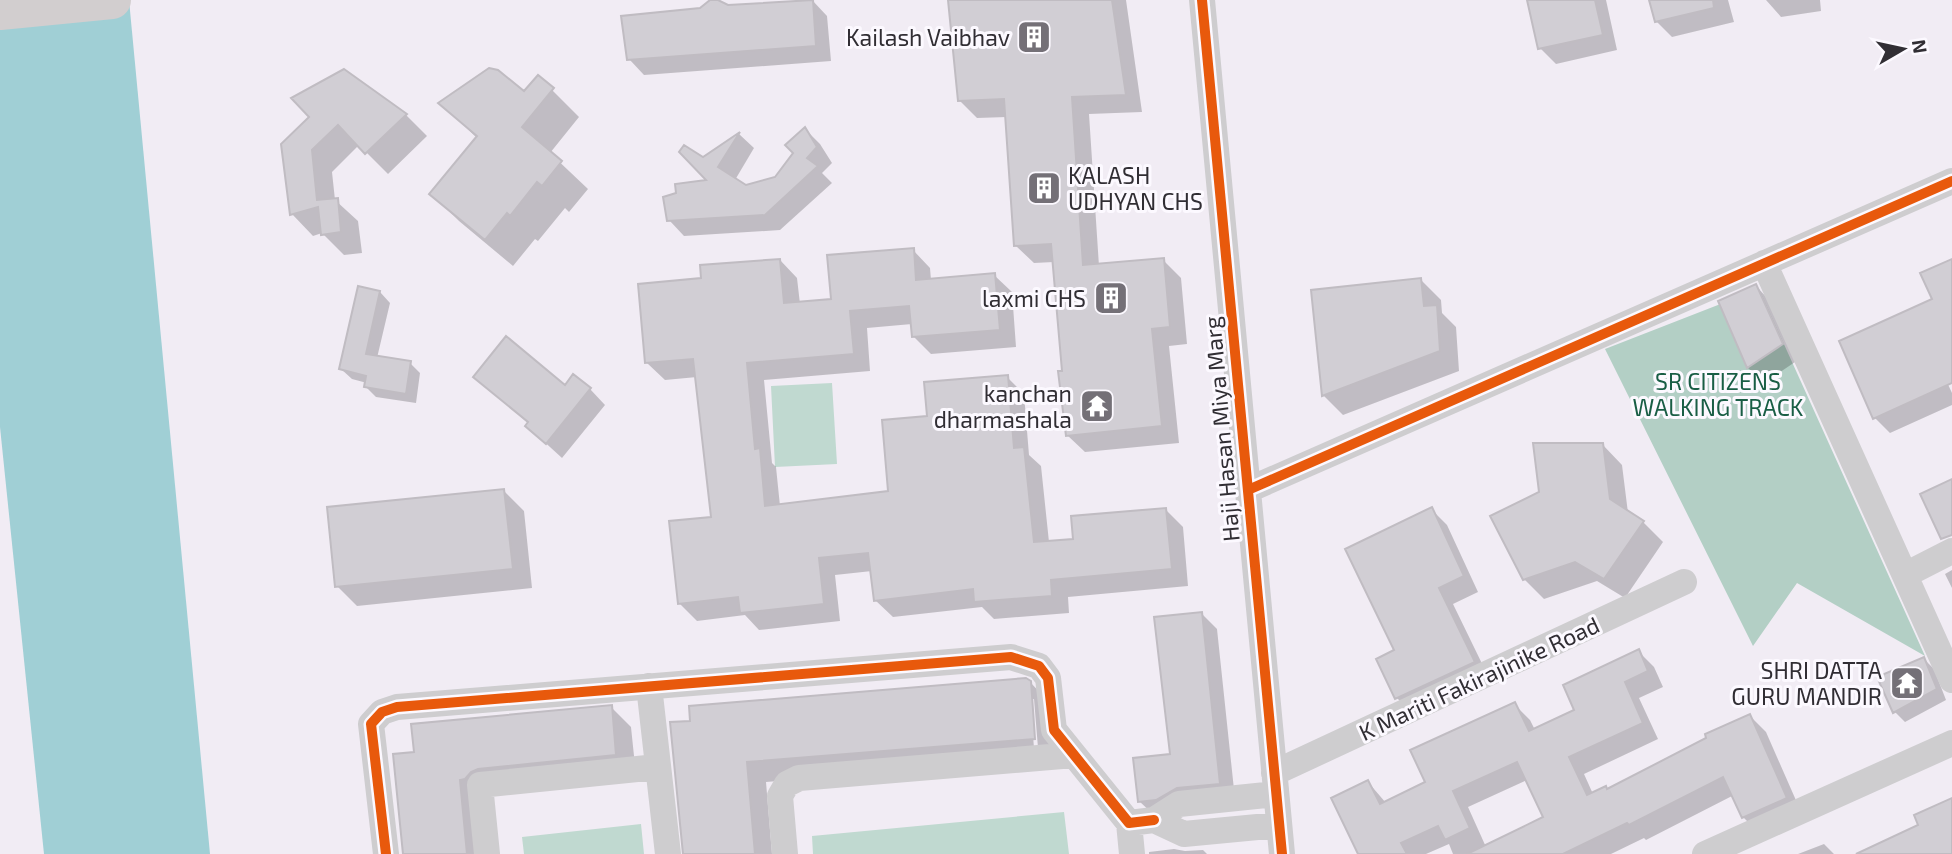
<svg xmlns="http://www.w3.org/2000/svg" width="1952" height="854" viewBox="0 0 1952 854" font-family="'Exo 2',sans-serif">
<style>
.green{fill:#c0d9d0}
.forest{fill:#b3cfc5}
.water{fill:#a0cfd5}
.shadow{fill:#0003;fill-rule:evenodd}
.building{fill:#d1ced4;stroke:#c0bcc2;stroke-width:2}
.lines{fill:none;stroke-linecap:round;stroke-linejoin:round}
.street{stroke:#cecdcf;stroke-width:26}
.secondary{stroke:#d2cecf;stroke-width:38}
.cycleway-casing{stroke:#fcf9ff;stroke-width:15}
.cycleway{stroke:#e8590c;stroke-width:10}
.labels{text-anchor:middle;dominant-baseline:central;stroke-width:6;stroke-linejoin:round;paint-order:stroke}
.poi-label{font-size:23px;fill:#312e34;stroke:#fcf9ff;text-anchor:end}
.park-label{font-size:23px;fill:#195e45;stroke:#fcf9ff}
.street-label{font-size:23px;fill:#312e34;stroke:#fcf9ff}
</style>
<rect width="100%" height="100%" fill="#f1ecf4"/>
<path class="green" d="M 832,383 L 837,464 L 775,467 L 771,386 Z
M 1064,812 L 1069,854 L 813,854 L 812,836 Z
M 641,824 L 644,854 L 524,854 L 522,837 Z"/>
<path class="forest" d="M 1759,289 L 1925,656 L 1797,583 L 1753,646 L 1605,349 Z"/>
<path class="water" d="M 0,0 L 129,0 L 210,854 L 44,854 L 0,427 Z"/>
<path class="shadow" d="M 713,0 L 727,7 L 812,0 L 827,16 L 831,61 L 644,75 L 629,59 Z
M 949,0 L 1126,0 L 1142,112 L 1089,114 L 1099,266 L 1163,260 L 1181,278 L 1187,344 L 1169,346 L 1179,443 L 1085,452 L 1067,435 L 1054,262 L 1034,263 L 1016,246 L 1007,117 L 977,118 L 959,100 Z
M 1529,0 L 1606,0 L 1617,50 L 1556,64 L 1540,48 Z
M 1651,0 L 1728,0 L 1734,22 L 1672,37 L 1656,21 Z
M 1766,0 L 1820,0 L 1821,11 L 1781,17 Z
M 344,71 L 406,115 L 427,136 L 388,174 L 359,145 L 332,172 L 335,200 L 358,221 L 362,253 L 344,255 L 322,233 L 313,236 L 292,214 L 283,144 L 311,117 Z
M 552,90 L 579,117 L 550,153 L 588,189 L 569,212 L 565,208 L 538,241 L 535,239 L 513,266 L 459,221 L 432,194 L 477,138 L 441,104 Z
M 805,129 L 820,144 L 832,163 L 822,173 L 832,183 L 780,230 L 684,236 L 669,220 L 710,181 L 703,159 L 739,134 L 754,148 L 735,180 L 746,187 L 776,179 L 795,152 Z
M 913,250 L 930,268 L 931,280 L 994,275 L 1012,292 L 1016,347 L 931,354 L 913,336 L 912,324 L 867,328 L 870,371 L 764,380 L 772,463 L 776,467 L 780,506 L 890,493 L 929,418 L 1007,377 L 1024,394 L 1029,455 L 1041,466 L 1049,542 L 1075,540 L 1165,509 L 1183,527 L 1188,586 L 1068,597 L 1069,613 L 994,619 L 982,607 L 893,617 L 875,600 L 872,571 L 835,575 L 840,621 L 759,630 L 745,615 L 697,621 L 679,603 L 712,519 L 697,377 L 665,380 L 647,363 L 703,280 L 780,260 L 797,278 L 800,304 L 833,301 Z
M 1952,261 L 1952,375 L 1945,378 L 1952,393 L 1952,405 L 1890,433 L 1875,418 Z
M 1421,280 L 1441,300 L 1442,313 L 1456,327 L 1459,371 L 1343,415 L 1323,395 Z
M 1756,286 L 1771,302 L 1798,360 L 1764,383 L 1748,368 L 1721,302 Z
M 380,292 L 390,303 L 377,358 L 410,363 L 420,373 L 416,403 L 376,397 L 366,387 L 367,383 L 352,379 L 341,369 Z
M 476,377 L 590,389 L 605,405 L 562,458 L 527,426 L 529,424 Z
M 1602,444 L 1622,465 L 1628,513 L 1643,522 L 1663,542 L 1625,598 L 1597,581 L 1544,599 L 1524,579 L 1541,493 Z
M 504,491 L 524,511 L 532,588 L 357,606 L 337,586 Z
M 1431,509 L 1447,525 L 1478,592 L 1453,604 L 1489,678 L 1412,713 L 1397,698 L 1396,650 Z
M 1952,570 L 1952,588 L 1945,574 Z
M 1201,613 L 1217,629 L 1235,799 L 1155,816 L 1139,801 L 1171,756 Z
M 1638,651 L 1654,667 L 1663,687 L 1639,698 L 1658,739 L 1584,774 L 1593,794 L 1608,791 L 1750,716 L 1766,732 L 1802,814 L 1759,833 L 1743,817 L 1734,795 L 1646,840 L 1644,838 L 1611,854 L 1453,854 L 1449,844 L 1426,854 L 1360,854 L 1368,782 L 1386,803 L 1427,783 L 1514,704 L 1530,720 L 1535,730 L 1576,711 ZM 1527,780 L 1545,818 L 1486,847 L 1468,807 Z
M 1924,659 L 1934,669 L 1946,700 L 1905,722 L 1895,712 Z
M 1030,682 L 1050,703 L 1054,759 L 766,782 L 772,854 L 685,854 L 672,724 ZM 1030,699 L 1034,699 L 1038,748 L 1034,748 Z
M 611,707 L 631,727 L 636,775 L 490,792 L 484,854 L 404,854 L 416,754 Z
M 1824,844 L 1834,854 L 1798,854 Z
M 1174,849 L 1185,851 L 1203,850 L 1207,854 L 1149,854 L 1149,852 Z"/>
<path class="building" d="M 710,0 L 718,0 L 728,5 L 813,0 L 816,46 L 627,60 L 621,16 L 700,8 Z
M 948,0 L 1112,0 L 1126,95 L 1072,97 L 1083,265 L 1164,258 L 1170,327 L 1152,329 L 1162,426 L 1066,436 L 1058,371 L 1062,371 L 1051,244 L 1014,246 L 1004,99 L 958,101 Z
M 1527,0 L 1595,0 L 1603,35 L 1538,49 Z
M 1649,0 L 1713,0 L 1714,8 L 1655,22 Z
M 489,68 L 498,70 L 524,91 L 538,75 L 554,88 L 522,127 L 562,161 L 542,186 L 537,182 L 510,216 L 507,213 L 485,240 L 429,194 L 477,136 L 438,103 Z
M 344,69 L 407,114 L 365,154 L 338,125 L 312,150 L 317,200 L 338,198 L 341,232 L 321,235 L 318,207 L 290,215 L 281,144 L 309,117 L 291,98 Z
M 805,127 L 817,147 L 807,158 L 818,166 L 765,215 L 667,221 L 663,197 L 676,193 L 675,184 L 706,180 L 679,152 L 684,145 L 703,157 L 740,132 L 718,167 L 746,185 L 775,177 L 793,153 L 785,145 Z
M 914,248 L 916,280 L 995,273 L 1000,330 L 912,337 L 909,306 L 850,311 L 854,354 L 747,363 L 755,449 L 760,448 L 765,506 L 888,491 L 882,420 L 927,416 L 924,382 L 1008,375 L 1014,448 L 1024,447 L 1034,542 L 1073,539 L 1071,516 L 1166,508 L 1172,569 L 1051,580 L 1052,596 L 974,602 L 973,589 L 874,601 L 868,553 L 819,558 L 824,604 L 740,613 L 738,597 L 678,604 L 669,521 L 711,517 L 693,359 L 645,363 L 638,284 L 701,278 L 700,265 L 780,259 L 784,303 L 831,299 L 827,255 Z
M 1952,259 L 1952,383 L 1873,419 L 1839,341 L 1932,299 L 1920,273 Z
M 1421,278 L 1424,306 L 1437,305 L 1440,351 L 1322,396 L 1311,290 Z
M 1756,284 L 1783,344 L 1747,368 L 1718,301 Z
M 358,286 L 380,291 L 366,354 L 411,361 L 406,394 L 364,387 L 366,376 L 339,369 Z
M 506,336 L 565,385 L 573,374 L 591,388 L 546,444 L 525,426 L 528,422 L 473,377 Z
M 1533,443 L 1603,443 L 1610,499 L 1644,521 L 1604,579 L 1575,562 L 1523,580 L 1490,516 L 1539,492 Z
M 1952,479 L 1952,535 L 1941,539 L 1920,494 Z
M 504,489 L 513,569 L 335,587 L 327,507 Z
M 1432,507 L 1464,576 L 1439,588 L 1475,662 L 1395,699 L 1376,659 L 1394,650 L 1345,549 Z
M 1202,612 L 1220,784 L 1177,788 L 1156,800 L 1138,802 L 1133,758 L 1170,754 L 1154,617 Z
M 1639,649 L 1648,671 L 1625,682 L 1643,723 L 1569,757 L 1587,795 L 1606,786 L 1607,789 L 1706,738 L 1705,734 L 1750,714 L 1787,798 L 1742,818 L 1723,777 L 1629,825 L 1627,823 L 1563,854 L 1467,854 L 1543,817 L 1517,762 L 1453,791 L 1470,828 L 1445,840 L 1438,826 L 1401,843 L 1407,854 L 1358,854 L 1331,798 L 1368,780 L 1380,804 L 1425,782 L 1410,750 L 1515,702 L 1529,731 L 1574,710 L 1563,685 Z
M 1924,657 L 1937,689 L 1893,713 L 1877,677 Z
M 1026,678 L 1031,681 L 1035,739 L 747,762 L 755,854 L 683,854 L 670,722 L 690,721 L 689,706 Z
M 612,705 L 616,755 L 478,769 L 471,772 L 465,779 L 460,780 L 467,854 L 403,854 L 393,754 L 414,752 L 411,724 Z
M 1952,798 L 1952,854 L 1856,854 L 1918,825 L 1914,815 Z"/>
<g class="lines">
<path class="street" d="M 1202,0 L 1282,854
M 1764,263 L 1952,680
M 1248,490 L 1952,181
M 1905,575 L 1952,551
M 649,686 L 668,854
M 1274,773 L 1684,582
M 1276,794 L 1179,804 L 1154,820 L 1184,834 L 1279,825
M 1129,823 L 1132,854
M 386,854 L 371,724 L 382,712 L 397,707 L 1011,657 L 1039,666 L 1048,678 L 1054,730 L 1129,823 L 1154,820
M 487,854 L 480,785 L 657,767
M 785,854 L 780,796 L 787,784 L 799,778 L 1074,755
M 1705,854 L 1952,743"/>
<path class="secondary" d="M 0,11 L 112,0"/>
<g class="cycleway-casing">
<path id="cycleway" d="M 1202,0 L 1282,854
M 1248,490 L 1952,181
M 386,854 L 371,724 L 382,712 L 397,707 L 1011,657 L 1039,666 L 1048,678 L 1054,730 L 1129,823 L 1154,820"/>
</g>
<use href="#cycleway" class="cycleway"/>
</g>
<defs>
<g id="building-square" transform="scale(1.75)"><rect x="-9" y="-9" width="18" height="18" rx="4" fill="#747077" stroke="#fcf9ff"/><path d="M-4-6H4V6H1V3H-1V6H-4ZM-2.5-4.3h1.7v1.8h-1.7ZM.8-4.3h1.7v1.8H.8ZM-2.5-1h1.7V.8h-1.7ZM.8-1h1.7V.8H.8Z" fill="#fff"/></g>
<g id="temple-square" transform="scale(1.75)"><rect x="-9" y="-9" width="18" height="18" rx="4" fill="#747077" stroke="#fcf9ff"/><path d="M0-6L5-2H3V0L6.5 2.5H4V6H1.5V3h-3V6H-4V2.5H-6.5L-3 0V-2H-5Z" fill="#fff"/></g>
</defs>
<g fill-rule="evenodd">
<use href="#building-square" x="1034" y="37"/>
<use href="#building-square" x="1044" y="188"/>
<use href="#building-square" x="1111" y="298"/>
<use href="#temple-square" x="1097" y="406"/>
<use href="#temple-square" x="1907" y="683"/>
</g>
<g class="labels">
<g class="poi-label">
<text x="1010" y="37">Kailash Vaibhav</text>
<text x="1068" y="175" text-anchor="start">KALASH<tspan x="1068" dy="26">UDHYAN CHS</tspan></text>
<text x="1086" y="298">laxmi CHS</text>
<text x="1072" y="393">kanchan<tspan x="1072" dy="26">dharmashala</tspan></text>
<text x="1882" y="670">SHRI DATTA<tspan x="1882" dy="26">GURU MANDIR</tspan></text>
</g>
<g class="park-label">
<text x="1718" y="381">SR CITIZENS<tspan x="1718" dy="26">WALKING TRACK</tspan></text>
</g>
<g class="street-label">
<text transform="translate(1221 429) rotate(-95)">Haji Hasan Miya Marg</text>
<text transform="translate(1479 678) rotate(-25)">K Mariti Fakirajinike Road</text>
</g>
</g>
<g transform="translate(1903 49) rotate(81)" stroke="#fcf9ff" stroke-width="5" paint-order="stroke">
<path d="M0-5L12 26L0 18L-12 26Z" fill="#312e34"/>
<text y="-10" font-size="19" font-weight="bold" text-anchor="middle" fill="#312e34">N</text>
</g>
</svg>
